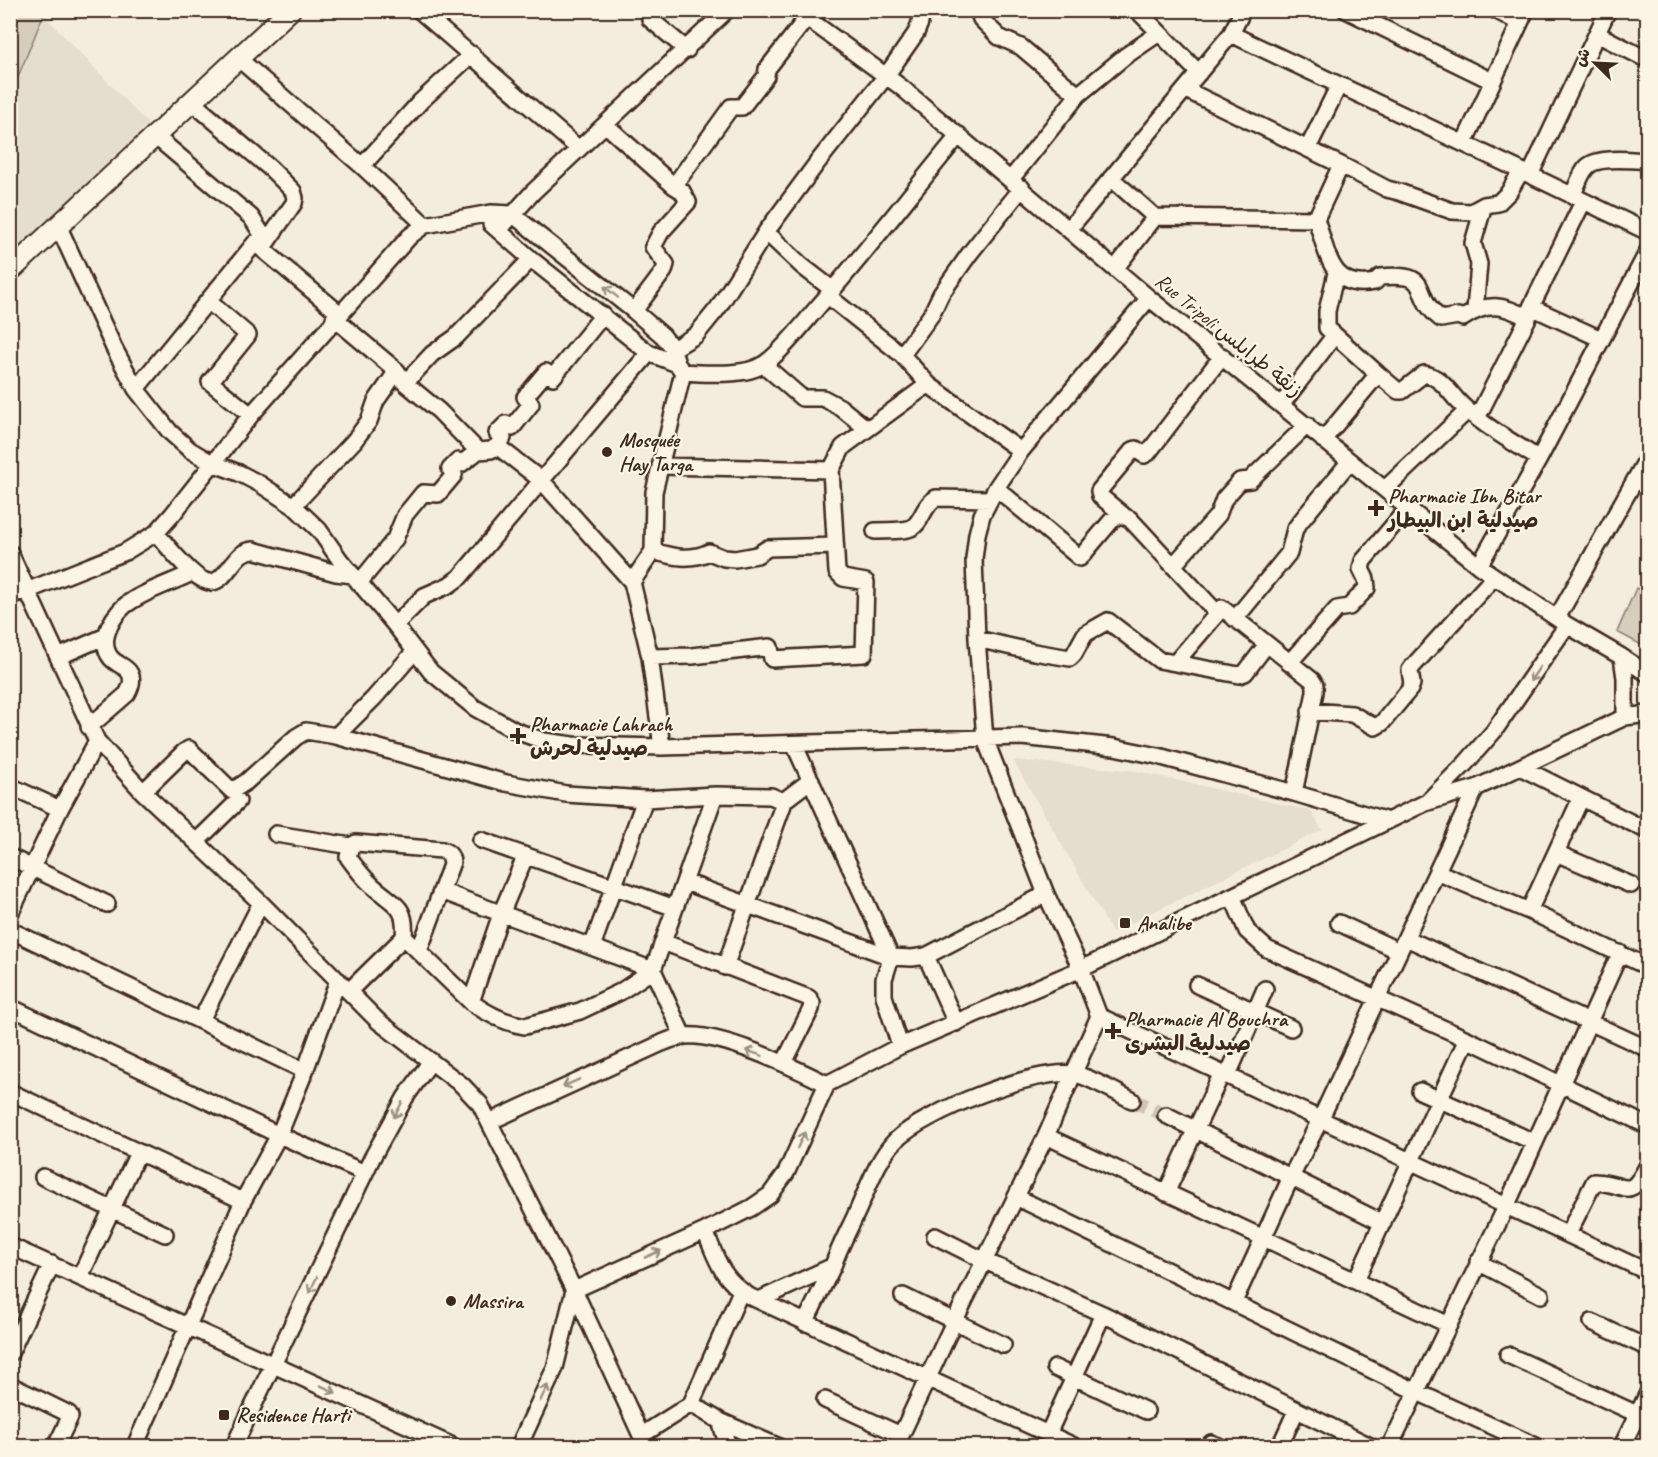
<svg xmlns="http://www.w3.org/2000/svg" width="1658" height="1457" viewBox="0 0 1658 1457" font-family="Caveat,'Playpen Sans Arabic',sans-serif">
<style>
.built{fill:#e5ddce}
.green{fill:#d6cdbd;stroke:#887c6e;stroke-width:1.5}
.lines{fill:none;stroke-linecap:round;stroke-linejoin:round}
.minor-tunnel{stroke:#cfc6b7;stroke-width:15;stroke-dasharray:15 8;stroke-linecap:butt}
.minor-casing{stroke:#3b2a1e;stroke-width:20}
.major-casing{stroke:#3b2a1e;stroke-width:24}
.minor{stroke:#fcf5e5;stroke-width:15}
.major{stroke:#fcf5e5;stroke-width:20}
.oneway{stroke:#9c9082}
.poi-dot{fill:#3b2a1e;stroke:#fcf5e5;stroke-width:2}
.labels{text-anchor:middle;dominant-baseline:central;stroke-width:4.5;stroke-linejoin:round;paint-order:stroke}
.street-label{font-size:21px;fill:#3b2a1e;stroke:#fcf5e5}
.poi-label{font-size:21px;font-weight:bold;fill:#3b2a1e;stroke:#fcf5e5;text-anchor:start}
</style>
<rect width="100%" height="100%" fill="#f4eddd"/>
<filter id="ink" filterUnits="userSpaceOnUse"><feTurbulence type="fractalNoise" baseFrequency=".0167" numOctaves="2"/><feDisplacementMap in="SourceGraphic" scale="12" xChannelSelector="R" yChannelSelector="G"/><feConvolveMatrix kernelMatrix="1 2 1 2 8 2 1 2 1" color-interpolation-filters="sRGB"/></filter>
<g filter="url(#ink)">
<path class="built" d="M 11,11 L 40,11 L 148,124 L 11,256 Z
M 1013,760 L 1137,771 L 1311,811 L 1322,830 L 1112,932 Z"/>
<path class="green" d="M 11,10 L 45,11 L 11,94 L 10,11 Z
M 1636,588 L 1647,594 L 1647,648 L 1617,632 Z"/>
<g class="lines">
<path class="minor-tunnel" d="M 1132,1100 L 1166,1115"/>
<g class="minor-casing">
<path id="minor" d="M 419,10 L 579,149
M 796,10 L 901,87 L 1149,298 L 1479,566 L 1567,625 L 1622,657 L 1648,674
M 978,10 L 981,19 L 999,37 L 1021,47 L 1078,95
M 1137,10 L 1199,73
M 1346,10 L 1492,81
M 1495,10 L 1520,23
M 650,19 L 687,50
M 1231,34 L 1530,175 L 1648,232
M 1597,34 L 1648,60
M 239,59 L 362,166 L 425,225
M 1186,90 L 1341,165 L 1387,189 L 1399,192 L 1452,211 L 1471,212 L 1484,205 L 1498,203 L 1509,192 L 1521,171
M 192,102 L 271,169 L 293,191 L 295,198 L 294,203 L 262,249
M 606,125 L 674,186 L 682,191 L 688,202 L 661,232 L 653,247 L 666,264 L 664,271 L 634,311
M 155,136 L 251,217 L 267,242
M 1464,143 L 1526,10
M 1308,148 L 1339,85
M 362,166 L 421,101 L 472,54
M 1530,175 L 1608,10
M 1111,178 L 1155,217 L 1316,219 L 1341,165
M 1011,179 L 1078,95 L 1124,57 L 1159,33
M 674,186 L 731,107 L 742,107 L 766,76 L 767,69 L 806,19
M 1572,196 C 1577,187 1580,174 1587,167 C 1597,156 1633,160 1648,161
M 1316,219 C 1328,253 1330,291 1375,282 L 1380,277 C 1437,272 1408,293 1441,319 L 1458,316 L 1463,318 C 1488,301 1504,305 1528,318 L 1477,418
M 491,224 L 531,259 L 649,353 L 677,364
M 58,225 L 114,348 L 136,389 L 170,432 L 190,450 L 212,463 L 239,473 L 260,484 L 295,507 L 319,530 L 340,560 L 395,625 L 431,672 L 475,708 L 516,731 L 544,741 L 573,745 L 662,747 L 1022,737 L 1114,747 L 1158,756 L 1294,793 L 1388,821
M 1069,229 L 1231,34 L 1243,10
M 499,230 L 533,192 L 727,10
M 766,232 L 802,266 L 833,290
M 1115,269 L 1155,217
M 1336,273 L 1327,311 L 1327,328 L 1378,374
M 828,296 L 902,355 L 929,385
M 208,301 L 248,335 L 210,382 L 251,415
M 1531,307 L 1601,339
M 1475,310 L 1479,264 L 1473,243 L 1484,205
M 334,318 L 397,371 L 405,383 L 439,411 L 478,451 L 491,450 L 497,446 L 541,480 L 632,582
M 1528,318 L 1531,307 L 1583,202
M 673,349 L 696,335 L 718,308 L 766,232 L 817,163 L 886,76 L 916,33 L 920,23 L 921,10
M 902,355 L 931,315 L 941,294 L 970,253 L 1022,188
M 764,365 L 802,398 L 823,398 L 840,407 L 866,428
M 405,383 L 432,354 L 456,337 L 531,259
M 136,389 L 255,243 L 339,313
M 1282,404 L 1334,336
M 1323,440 L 1378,374 L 1398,391 L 1402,391 L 1424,374 C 1438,376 1447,388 1456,399 C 1479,424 1510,440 1539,459
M 497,446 L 503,438 L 497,433 L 506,424 L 512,428 L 531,404 L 525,397 L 546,372 L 553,377 L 603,315
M 660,466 L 831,470
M 996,488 L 1080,558 L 1112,520 C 1119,514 1122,515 1130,519 L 1217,613
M 1385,489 L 1467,411
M 294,505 L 354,441 L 369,421 L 376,401 L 397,371
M 1123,515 L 1100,496 L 1099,491 L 1133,450 L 1136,449 L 1144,455 L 1148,453 L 1222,356
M 875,531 C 886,530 901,532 911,528 C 922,523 923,505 936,498 L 990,499
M 156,533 C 166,544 197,585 213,582 C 221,580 226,572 231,566 C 238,557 242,551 253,550 L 336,573 L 353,575
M 653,551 C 673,557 690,561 709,552 L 724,558 L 735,559 L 757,555 L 768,548 L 835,546
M 10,553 L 97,741 L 143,792 L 261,903 L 378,1021 L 462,1085 L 480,1104 L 574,1290 L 646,1446
M 1173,566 L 1218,515 L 1224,499 L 1240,481 L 1250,480 L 1307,425
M 1479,566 L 1539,459 L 1648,251
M 359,583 L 395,539 L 405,515 L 423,493 L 438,494 L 454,475 L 450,469 L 458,461 L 461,464 L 478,451
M 10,595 L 29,590 L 125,552 L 156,533 L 172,515 L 251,415 L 410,236 L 425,225 L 491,213 L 512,214 L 634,311 L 663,336 L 673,349 L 677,364 L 683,372 C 705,373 745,377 764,364 C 780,354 804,323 817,308 C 866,252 912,192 959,135
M 1557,618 L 1648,457
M 1235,619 L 1289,553 L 1295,529 L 1300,522 L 1350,461
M 395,625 L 424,596 L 449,585 L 460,577 L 649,353
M 977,639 L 1034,652 L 1070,658 L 1074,654 L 1085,634 L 1108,621 L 1159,660 L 1239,675 L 1245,673 L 1267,644
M 58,657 L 106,636
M 650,657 L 692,656 L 770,647 L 772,659 L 864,654 L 866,582 L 843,578 L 837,572 L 831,470 L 843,447 L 922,389 L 929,385 L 1021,451
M 1622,657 L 1625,678 L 1625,717
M 1175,663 L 1222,608 L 1312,680 L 1315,685 L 1315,692 L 1294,793
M 1289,663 L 1337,609 L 1349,607 L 1367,588 L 1366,579 L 1361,569 L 1363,561 L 1408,508
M 1310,711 L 1352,714 L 1375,727 L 1382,723 L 1410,689 L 1412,684 L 1410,670 L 1413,666 L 1494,577
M 89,727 L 127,694 C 131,687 134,679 129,672 C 125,666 116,664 111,658 C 96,640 115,610 133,600 C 151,589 173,582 192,573
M 336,736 L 374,698 L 414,652
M 794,744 L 891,957 L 884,979 L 884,996 L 900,1046
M 662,747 L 650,657 L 632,582 L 653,551 L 654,492 L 683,372
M 1520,767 L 1648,831
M 10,786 L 60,809
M 143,792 L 184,752 L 189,749 L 232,791 L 246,782 L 296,737 L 306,731 L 336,736 L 506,783 L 566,794 L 645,799 L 715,795 L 771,796 L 778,799 L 783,805 L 725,967
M 1428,801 L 1465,764 L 1494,731 L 1567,625
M 782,802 L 811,780
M 276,834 L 351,846
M 481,840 L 675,908
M 196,842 L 238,801
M 1556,853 L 1631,885
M 10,857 L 107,904
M 1437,872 L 1529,911 L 1648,967
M 685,882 L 891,957 L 912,958 L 926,956 L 1046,894
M 441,891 L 653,970 L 683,1036
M 1232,896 L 1247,931 L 1267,949 L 1467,1039 L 1648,1126
M 1529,911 L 1581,798
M 10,914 L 60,809 L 97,741
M 1339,923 L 1399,951
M 10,930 L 305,1071
M 404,937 C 407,905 394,905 374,887 C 364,879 356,868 348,857 L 351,846 L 356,843 L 442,850 C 449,853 451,855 452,862 L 419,951
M 1406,938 L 1648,1049
M 663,942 L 715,795
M 592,947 L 645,799
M 926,956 L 956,1023
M 1197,985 L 1291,1028
M 349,991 L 404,937 L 471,1002 C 486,1013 506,1023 525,1026 L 580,1011 L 620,992 L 653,970 L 663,942 L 809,998 L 812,1003 L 811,1009 L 784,1063
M 471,1002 L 501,914 L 525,857
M 10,1007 L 279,1135 L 365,1173
M 1099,1016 L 1648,1272
M 201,1020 L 261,903
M 1228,1075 L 1265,989
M 1420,1091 L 1534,1142
M 10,1092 L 243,1201
M 1166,1115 L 1383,1223
M 489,1122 L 662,1043 C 669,1040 677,1037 685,1036 C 721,1033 793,1067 827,1084
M 1046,1136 L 1449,1325
M 43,1177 L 165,1234
M 1166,1193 L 1222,1073
M 1016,1197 L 1417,1392 L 1536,1446
M 705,1231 C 717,1260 721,1278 749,1296 L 1074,1446
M 1568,1234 L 1594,1182 C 1628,1183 1628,1203 1648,1165
M 935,1236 L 985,1261 L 1103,1314 L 1370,1446
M 10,1246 L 453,1446
M 1478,1262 L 1541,1295
M 80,1277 L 138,1153
M 1356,1280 L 1467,1039
M 903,1296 L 1003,1345
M 759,1300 L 833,1266 C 839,1247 849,1230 857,1212 C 868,1188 877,1159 896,1140 C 925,1112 1034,1068 1074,1074 C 1086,1075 1119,1094 1132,1100
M 1234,1302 L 1291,1177 L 1321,1118 L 1476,788
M 1592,1322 L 1648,1348
M 805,1323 L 833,1266
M 10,1353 L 52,1264
M 1508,1355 L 1637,1414
M 1055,1368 L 1146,1411
M 10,1385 L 69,1414 L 70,1417 L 56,1446
M 825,1400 L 901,1435
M 691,1404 L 720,1421 L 728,1446
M 720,1421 L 777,1446
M 1048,1434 L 1103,1314
M 642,1435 L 691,1404 L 741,1291
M 1211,1443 L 1219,1446
M 135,1446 L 243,1201 L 279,1135 L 305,1071 L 338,980
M 234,1446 L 372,1158 L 405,1098 L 431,1061
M 519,1446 L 555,1368 L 574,1290 L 705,1231 L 751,1208 L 770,1195 L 786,1173 L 827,1084 L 900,1046 L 1081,969 L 1425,803 L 1476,788 L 1625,717 L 1648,714
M 896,1446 L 954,1322 L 1046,1136 L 1099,1016 L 1081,969 L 1046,894 L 985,739 L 977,639 L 974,559 L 977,534 L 982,515 L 996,488 L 1021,451 L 1149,298
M 1280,1446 L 1296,1411
M 1390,1446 L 1506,1207 L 1620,953
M 1622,1446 L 1648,1393"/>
</g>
<g class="major-casing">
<path id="major" d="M 10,271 L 290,10"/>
</g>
<use href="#minor" class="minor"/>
<use href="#major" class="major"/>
</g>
<defs><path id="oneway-shaft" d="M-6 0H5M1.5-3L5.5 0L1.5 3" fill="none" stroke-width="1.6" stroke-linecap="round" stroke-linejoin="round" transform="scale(1.5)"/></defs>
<g class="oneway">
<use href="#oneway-shaft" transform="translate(611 292) rotate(-141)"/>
<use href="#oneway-shaft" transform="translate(1535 674) rotate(124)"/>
<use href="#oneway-shaft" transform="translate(754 1053) rotate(-161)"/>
<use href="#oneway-shaft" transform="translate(571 1083) rotate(156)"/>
<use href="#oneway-shaft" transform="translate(398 1110) rotate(118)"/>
<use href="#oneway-shaft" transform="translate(801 1140) rotate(-65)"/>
<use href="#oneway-shaft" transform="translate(653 1254) rotate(-24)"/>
<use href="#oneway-shaft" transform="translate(313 1285) rotate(116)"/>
<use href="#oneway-shaft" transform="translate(328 1389) rotate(25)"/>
<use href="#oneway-shaft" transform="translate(544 1393) rotate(-65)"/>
</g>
</g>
<g class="poi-dot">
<circle cx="607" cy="452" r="6"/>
<path d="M1373 499h6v6h6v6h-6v6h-6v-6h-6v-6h6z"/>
<path d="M515 727h6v6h6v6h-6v6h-6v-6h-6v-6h6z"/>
<rect x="1119" y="917" width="12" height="12" rx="3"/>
<path d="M1110 1022h6v6h6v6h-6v6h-6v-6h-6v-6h6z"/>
<circle cx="451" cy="1301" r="6"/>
<rect x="218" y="1409" width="12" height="12" rx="3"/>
</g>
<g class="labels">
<g class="street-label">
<text transform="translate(1229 335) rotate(39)">Rue Tripoli زنقة طرابلس</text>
</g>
<g class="poi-label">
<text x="619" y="440">Mosquée<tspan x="619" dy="24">Hay Targa</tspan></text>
<text x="1388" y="496">Pharmacie Ibn Bitar<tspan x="1388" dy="24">صيدلية ابن البيطار</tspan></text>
<text x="530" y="724">Pharmacie Lahrach<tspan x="530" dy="24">صيدلية لحرش</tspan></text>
<text x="1137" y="923">Analibe</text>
<text x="1125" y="1019">Pharmacie Al Bouchra<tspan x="1125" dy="24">صيدلية البشرى</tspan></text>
<text x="463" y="1301">Massira</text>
<text x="236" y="1415">Residence Harti</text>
</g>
</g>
<rect width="1658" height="1457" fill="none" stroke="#fcf5e5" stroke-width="36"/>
<rect x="18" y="18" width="1622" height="1421" fill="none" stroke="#3b2a1e" stroke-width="2" filter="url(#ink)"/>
<g transform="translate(1595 63) rotate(294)" stroke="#fcf5e5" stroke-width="4.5" paint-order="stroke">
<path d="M0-4.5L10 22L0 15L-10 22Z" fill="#3b2a1e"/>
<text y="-9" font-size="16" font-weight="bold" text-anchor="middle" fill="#3b2a1e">ش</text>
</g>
</svg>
